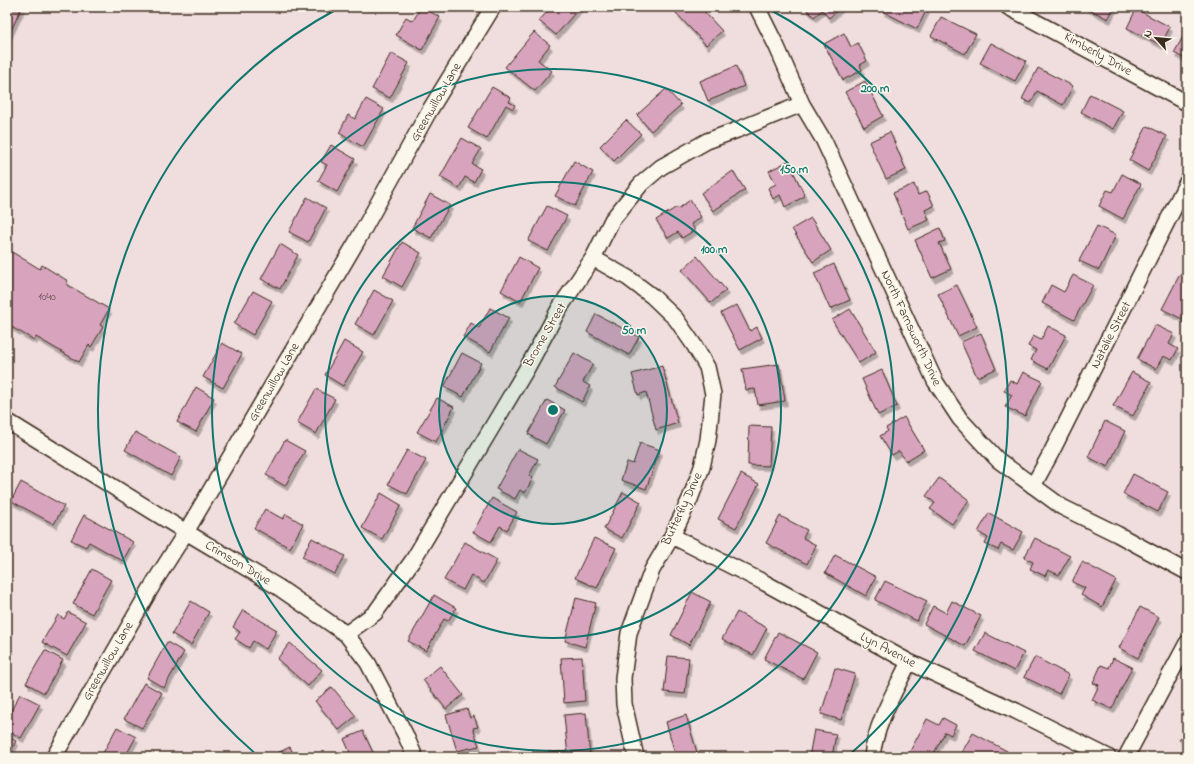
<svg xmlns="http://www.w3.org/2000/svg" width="1194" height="764" viewBox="0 0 1194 764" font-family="'Indie Flower',sans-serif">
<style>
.building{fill:#d8a4bd;stroke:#3b2a1e;filter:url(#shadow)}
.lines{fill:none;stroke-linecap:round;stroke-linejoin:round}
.minor-casing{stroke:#3b2a1e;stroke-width:18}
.minor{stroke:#fbf7ec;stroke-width:15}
.ring{fill:none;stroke:#0f766e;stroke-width:2}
.labels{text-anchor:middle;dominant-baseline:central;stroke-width:3;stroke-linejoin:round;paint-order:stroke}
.number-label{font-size:11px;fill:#624846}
.street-label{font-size:13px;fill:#3b2a1e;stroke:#fbf7ec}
.centre{fill:#0f766e;stroke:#fbf7ec;stroke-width:2}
.ring-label{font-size:12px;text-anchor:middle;font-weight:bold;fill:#0f766e;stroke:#fbf7ec;stroke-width:3;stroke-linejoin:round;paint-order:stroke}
</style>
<defs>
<filter id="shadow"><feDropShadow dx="2.5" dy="4.5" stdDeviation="0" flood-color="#0004"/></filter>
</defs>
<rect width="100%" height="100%" fill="#f0dede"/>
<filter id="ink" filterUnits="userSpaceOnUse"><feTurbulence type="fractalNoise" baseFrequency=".025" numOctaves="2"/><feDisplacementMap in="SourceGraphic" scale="8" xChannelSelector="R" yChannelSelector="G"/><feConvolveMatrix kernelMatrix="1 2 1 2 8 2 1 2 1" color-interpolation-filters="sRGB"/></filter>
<g filter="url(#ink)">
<path class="building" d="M 7,7 L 22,7 L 7,39 Z
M 421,7 L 440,17 L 422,50 L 396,35 L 406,17 L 413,21 Z
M 551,7 L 580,7 L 556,35 L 539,21 Z
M 683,7 L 700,7 L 722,31 L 706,45 L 676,13 Z
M 804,7 L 841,7 L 829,18 L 822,10 L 814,17 Z
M 884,7 L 922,7 L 927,9 L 917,29 L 882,11 Z
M 1085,7 L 1114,7 L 1108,19 Z
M 1136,9 L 1170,27 L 1161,45 L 1127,28 Z
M 941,17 L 976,34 L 965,54 L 931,36 Z
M 534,32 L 550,45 L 538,60 L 552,71 L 535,91 L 505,67 Z
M 844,33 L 851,47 L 858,43 L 867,61 L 860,65 L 862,70 L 843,80 L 824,44 Z
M 1185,33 L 1187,34 L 1187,60 L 1174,53 Z
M 991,43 L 1026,61 L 1015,81 L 980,63 Z
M 391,53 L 409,63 L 390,98 L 372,89 Z
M 736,66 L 744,86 L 708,101 L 700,81 Z
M 1038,68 L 1073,86 L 1063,105 L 1037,91 L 1031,103 L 1022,99 Z
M 865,81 L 883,116 L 864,127 L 845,92 Z
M 492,87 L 511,98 L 509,102 L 515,105 L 513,109 L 506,105 L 487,139 L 468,128 Z
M 666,89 L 681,105 L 651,131 L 637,115 Z
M 1090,94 L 1123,111 L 1113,129 L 1081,112 Z
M 366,99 L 384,109 L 363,147 L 339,133 L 348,115 L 355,119 Z
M 626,120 L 641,134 L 614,161 L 600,146 Z
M 1147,126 L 1167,136 L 1148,171 L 1129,160 Z
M 890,132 L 906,170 L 886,179 L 869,142 Z
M 462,138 L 481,149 L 472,164 L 481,169 L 474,182 L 465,177 L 459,188 L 440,177 Z
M 331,145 L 355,159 L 337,192 L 318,181 L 327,165 L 321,162 Z
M 574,161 L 593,172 L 575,206 L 555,196 Z
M 788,161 L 805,196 L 785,207 L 780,195 L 773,199 L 768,188 L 776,184 L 769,171 Z
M 733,171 L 745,190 L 713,211 L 701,193 Z
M 1122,174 L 1141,184 L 1123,219 L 1099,206 L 1107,190 L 1113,192 Z
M 914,184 L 918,195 L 927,191 L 934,206 L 925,210 L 929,220 L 908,229 L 893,193 Z
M 430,194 L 450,205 L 431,238 L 412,228 Z
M 307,197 L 326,208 L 308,242 L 289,232 Z
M 690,200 L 701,217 L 691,224 L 695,230 L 682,238 L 678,232 L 668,238 L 656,220 L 677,207 L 678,209 Z
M 547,206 L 567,216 L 548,251 L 528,241 Z
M 811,218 L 831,250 L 813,262 L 792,229 Z
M 1097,226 L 1116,235 L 1099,270 L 1079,261 Z
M 940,228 L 945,241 L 939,243 L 951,269 L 932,278 L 915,240 Z
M 402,242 L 421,253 L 402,287 L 383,276 Z
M 280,244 L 298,255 L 280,289 L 261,279 Z
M 7,249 L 40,269 L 42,265 L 68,281 L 66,284 L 109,309 L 100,325 L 103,327 L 91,347 L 89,345 L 79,362 L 36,337 L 34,340 L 8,325 L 10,321 L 7,319 Z
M 697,256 L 726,290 L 711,303 L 682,270 Z
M 519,257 L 538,268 L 520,302 L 501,291 Z
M 834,264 L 850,300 L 830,309 L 814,273 Z
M 1180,274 L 1187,277 L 1187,309 L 1182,319 L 1162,309 Z
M 1073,275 L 1093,285 L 1074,320 L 1042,303 L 1051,285 L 1064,292 Z
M 957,285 L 977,327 L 958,336 L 938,294 Z
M 374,290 L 393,301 L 374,335 L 355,324 Z
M 253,291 L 272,301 L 253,335 L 234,324 Z
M 737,305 L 750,331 L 757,327 L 762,338 L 740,350 L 721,313 Z
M 490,308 L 509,318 L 490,352 L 463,337 L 471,323 L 479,328 Z
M 850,309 L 876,352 L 859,363 L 832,320 Z
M 596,314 L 639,337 L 629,355 L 587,332 Z
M 1155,325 L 1174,334 L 1169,344 L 1178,349 L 1172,360 L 1163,356 L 1156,369 L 1137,359 Z
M 1048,326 L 1066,335 L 1048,369 L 1031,360 L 1036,350 L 1028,346 L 1033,336 L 1041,340 Z
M 981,333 L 996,369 L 977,377 L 961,342 Z
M 344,341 L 363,352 L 343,386 L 325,375 Z
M 222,343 L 242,354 L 223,388 L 203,377 Z
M 462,353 L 481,363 L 463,397 L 444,387 Z
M 574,353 L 593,364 L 583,382 L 590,386 L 582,402 L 555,387 Z
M 779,364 L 785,401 L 758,405 L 755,389 L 746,390 L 742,369 Z
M 662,366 L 678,423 L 656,430 L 646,392 L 638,395 L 632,374 Z
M 882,370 L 897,406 L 878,415 L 862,379 Z
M 1023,372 L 1042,381 L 1025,416 L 1005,407 L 1012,395 L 1004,391 L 1010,380 L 1017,384 Z
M 1132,372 L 1151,382 L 1133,416 L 1113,406 Z
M 196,387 L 214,398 L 196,432 L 177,422 Z
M 316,389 L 335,399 L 316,434 L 297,423 Z
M 437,398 L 454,407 L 436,442 L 417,432 Z
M 547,400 L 565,410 L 546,444 L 528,434 Z
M 904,417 L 924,450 L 906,461 L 899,451 L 892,455 L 880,436 L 888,431 L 886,428 Z
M 1105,421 L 1125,431 L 1108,467 L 1088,457 Z
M 749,426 L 771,427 L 769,466 L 748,465 Z
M 135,432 L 181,457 L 171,476 L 125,450 Z
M 285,440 L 305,451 L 285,486 L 266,475 Z
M 640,443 L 660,450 L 646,489 L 621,480 L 627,462 L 633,464 Z
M 518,449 L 538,459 L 529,476 L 533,478 L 525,493 L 520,490 L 515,499 L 496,489 Z
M 407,450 L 426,460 L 407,494 L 388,484 Z
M 741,474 L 759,484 L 736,528 L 718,519 Z
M 1133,474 L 1168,492 L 1158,512 L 1123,494 Z
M 939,478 L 969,500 L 952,524 L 930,509 L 935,503 L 926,496 Z
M 21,482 L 64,506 L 54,524 L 11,501 Z
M 623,492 L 641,502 L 622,538 L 604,529 Z
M 381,493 L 401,505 L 382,539 L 362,528 Z
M 492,498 L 517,512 L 507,530 L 500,526 L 491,542 L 473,532 Z
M 265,509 L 283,519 L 286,514 L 303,524 L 290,548 L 254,528 Z
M 989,513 L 1023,532 L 1013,550 L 1001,544 L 998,550 L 985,544 L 988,538 L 978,532 Z
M 84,515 L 133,542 L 123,561 L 89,542 L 86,547 L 71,540 Z
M 780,516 L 807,530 L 803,538 L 816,545 L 807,564 L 766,543 Z
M 312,538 L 345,556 L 335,574 L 302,557 Z
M 594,538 L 616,548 L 597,588 L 575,578 Z
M 1035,538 L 1070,556 L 1059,575 L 1048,570 L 1045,576 L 1030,569 L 1033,562 L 1024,558 Z
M 465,542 L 497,560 L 484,583 L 471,575 L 463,590 L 444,580 Z
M 835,555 L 876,577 L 866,596 L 825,573 Z
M 1082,562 L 1116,580 L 1102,607 L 1081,595 L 1085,588 L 1072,582 Z
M 92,569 L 111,580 L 92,614 L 73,604 Z
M 885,581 L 927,601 L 917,621 L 875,600 Z
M 692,592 L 711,602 L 689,645 L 671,635 Z
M 434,595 L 456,608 L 448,621 L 444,619 L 426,651 L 408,641 Z
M 576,598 L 596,603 L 585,647 L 565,641 Z
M 191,601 L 209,612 L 191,645 L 172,634 Z
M 952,601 L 981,616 L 965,646 L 924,624 L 933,606 L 946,613 Z
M 1140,607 L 1159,617 L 1138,658 L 1119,648 Z
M 243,610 L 277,630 L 266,649 L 253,641 L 249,648 L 235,639 L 240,632 L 233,627 Z
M 68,612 L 86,622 L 67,656 L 42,642 L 58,615 L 64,619 Z
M 737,612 L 767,628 L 753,655 L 722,639 Z
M 778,632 L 817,652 L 803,679 L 764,659 Z
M 985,633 L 1024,653 L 1014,671 L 975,651 Z
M 167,642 L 184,652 L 164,688 L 147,678 Z
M 290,643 L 322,670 L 308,686 L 277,659 Z
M 45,650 L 63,660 L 44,693 L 26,683 Z
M 668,656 L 689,658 L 685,694 L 664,692 Z
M 582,657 L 585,701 L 564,703 L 561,658 Z
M 1035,657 L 1069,675 L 1059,694 L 1024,677 Z
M 1113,658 L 1132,667 L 1112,709 L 1092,700 L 1099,685 L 1093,683 L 1101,665 L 1109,668 Z
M 440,666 L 463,695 L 446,709 L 423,680 Z
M 835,668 L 855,674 L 841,720 L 821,714 Z
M 144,683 L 162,693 L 142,728 L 124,719 Z
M 332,687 L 356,716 L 339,730 L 315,701 Z
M 20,694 L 40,704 L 21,738 L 7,730 L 7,718 Z
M 467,709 L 470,718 L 474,716 L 478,727 L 473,728 L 479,746 L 457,751 L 446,715 Z
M 586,713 L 590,757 L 568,757 L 564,715 Z
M 686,715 L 698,756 L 694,757 L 676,757 L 666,722 Z
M 943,718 L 956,725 L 951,735 L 945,732 L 932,757 L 907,757 L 927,719 L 939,725 Z
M 1187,726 L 1187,744 L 1179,740 Z
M 117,727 L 136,737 L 125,757 L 101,757 Z
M 814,730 L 836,734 L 832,757 L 809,757 Z
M 363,731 L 375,757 L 352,757 L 344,739 Z
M 973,733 L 1007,751 L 1004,757 L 972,757 L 962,752 Z
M 7,736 L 16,741 L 8,757 L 7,757 Z
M 290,747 L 295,757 L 271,757 L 271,756 Z"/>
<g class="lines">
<g class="minor-casing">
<path id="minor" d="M 757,7 L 777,47 L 802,104 L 824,141 L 935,381 L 960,419 L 998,460 L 1062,507 L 1117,534 L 1187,572
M 1008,7 L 1187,103
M 593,258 L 628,278 L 652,296 L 676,319 L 694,345 L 707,367 L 713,394 L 708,440 L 702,467 L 690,499 L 672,536 L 652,570 L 629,633 L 623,678 L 624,704 L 636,757
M 7,421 L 186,532 L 278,587 L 346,634 L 368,663 L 405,734 L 415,757
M 1033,486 L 1051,453 L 1187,182
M 672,536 L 765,583 L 909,662 L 1016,711 L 1108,757
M 346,634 L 375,613 L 413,560 L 526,370 L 559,309 L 593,258 L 612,220 L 641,184 L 661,167 L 707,141 L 737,130 L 802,104
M 54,757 L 155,581 L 186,532 L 357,241 L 428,113 L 493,7
M 872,757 C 875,725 895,691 909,662
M 1126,757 L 1187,643"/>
</g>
<use href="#minor" class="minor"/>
</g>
</g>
<circle cx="553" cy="410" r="114" fill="#0f766e" fill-opacity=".12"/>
<g class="ring">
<circle cx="553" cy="410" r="114"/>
<circle cx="553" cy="410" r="228"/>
<circle cx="553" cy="410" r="341"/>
<path d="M258 756A455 455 0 0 1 339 8M767 8A455 455 0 0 1 848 756"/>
</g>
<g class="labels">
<g class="number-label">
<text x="47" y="297">1040</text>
</g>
<g class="street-label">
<text transform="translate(1098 54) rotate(29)">Kimberly Drive</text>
<text transform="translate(436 102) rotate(-60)">Greenwillow Lane</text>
<text transform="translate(911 328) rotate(65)">North Farnsworth Drive</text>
<text transform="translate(545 335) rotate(-60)">Brome Street</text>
<text transform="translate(1111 335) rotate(-63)">Natalie Street</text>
<text transform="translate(274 382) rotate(-60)">Greenwillow Lane</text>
<text transform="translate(682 509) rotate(-65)">Butterfly Drive</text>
<text transform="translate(238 563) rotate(31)">Crimson Drive</text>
<text transform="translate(888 650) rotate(28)">Lyn Avenue</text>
<text transform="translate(108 661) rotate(-60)">Greenwillow Lane</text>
</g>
</g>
<circle cx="553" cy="410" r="6" class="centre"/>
<g class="ring-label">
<text x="875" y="92">200 m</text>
<text x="794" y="173">150 m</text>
<text x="714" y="253">100 m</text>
<text x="634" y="334">50 m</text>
</g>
<rect width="1194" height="764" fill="none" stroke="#fbf7ec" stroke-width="24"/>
<rect x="12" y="12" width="1170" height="740" fill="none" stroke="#3b2a1e" stroke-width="1.5" filter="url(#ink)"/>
<g transform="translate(1156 38) rotate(297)" stroke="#fbf7ec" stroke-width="3" paint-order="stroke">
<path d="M0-3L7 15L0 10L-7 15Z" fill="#3b2a1e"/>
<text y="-6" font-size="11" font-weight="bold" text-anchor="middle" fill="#3b2a1e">N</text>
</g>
</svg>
